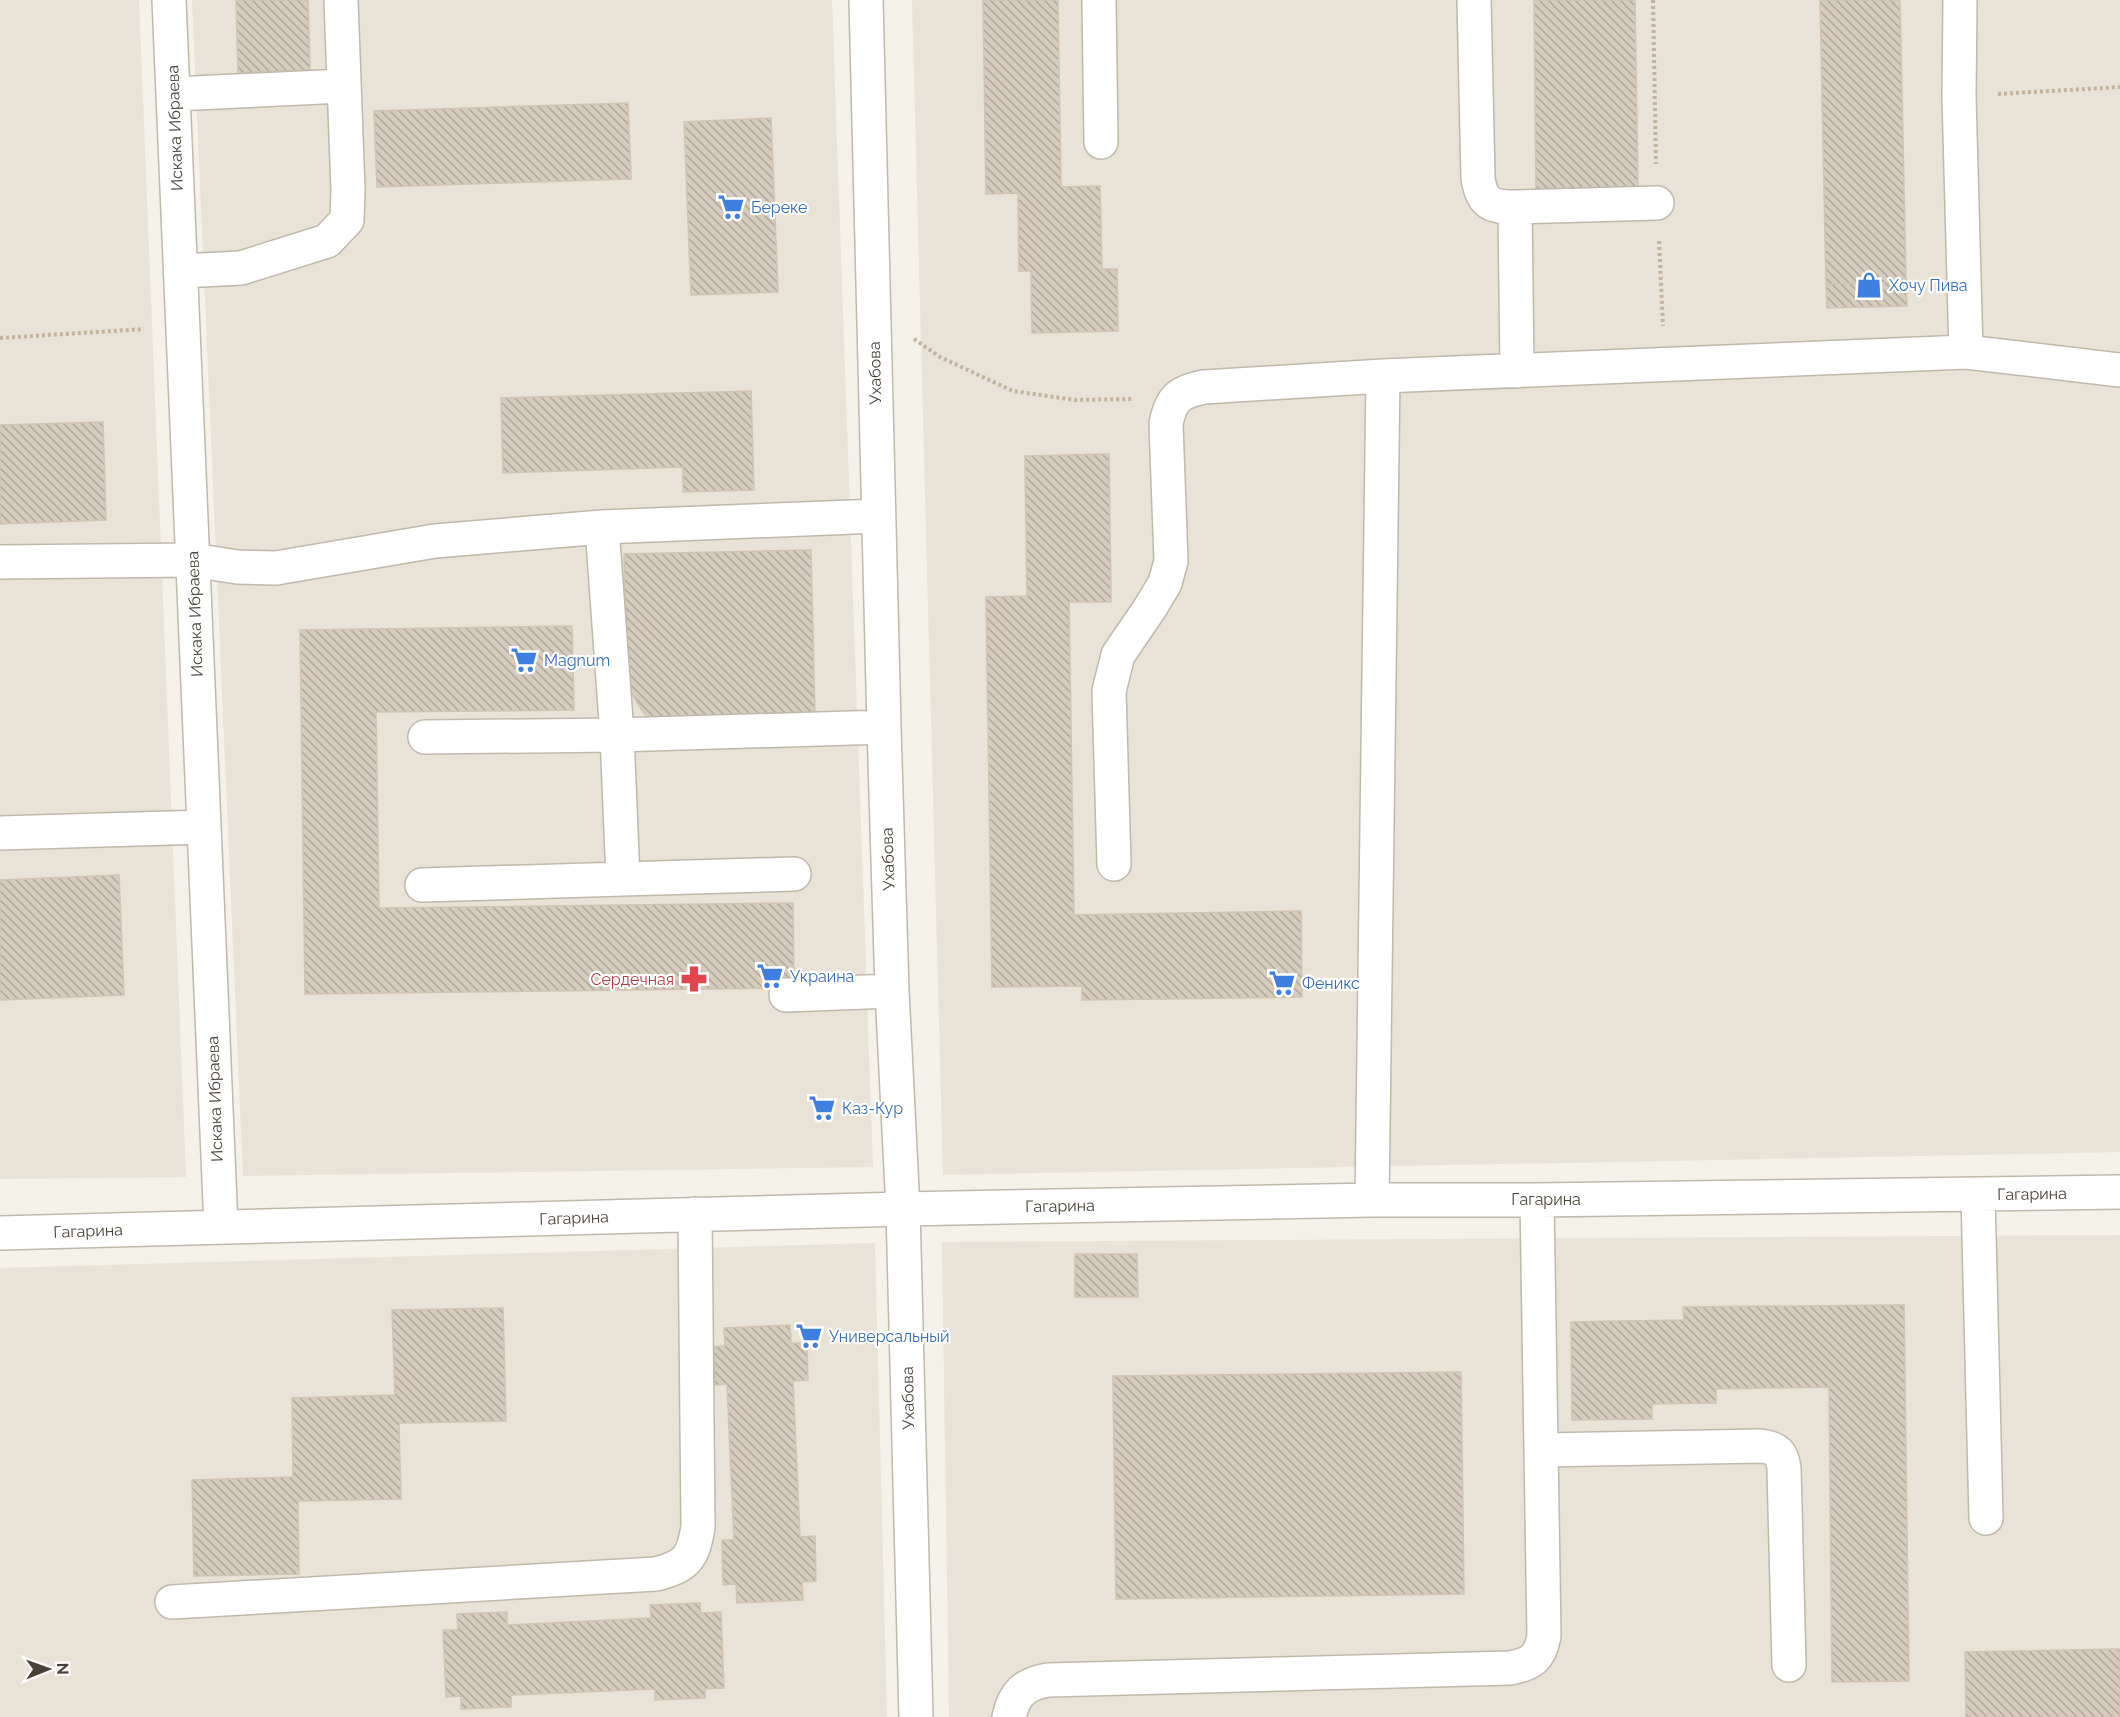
<svg xmlns="http://www.w3.org/2000/svg" width="2120" height="1717" viewBox="0 0 2120 1717" font-family="Raleway,sans-serif">
<style>
.residential{fill:#e8e2d7}
.building{fill:url(#building-back-hatch);stroke:#d1c4b1;stroke-width:1.5}
.lines{fill:none;stroke-linecap:round;stroke-linejoin:round}
.minor-casing{stroke:#c0b8ab;stroke-width:36}
.path{stroke:#c2b39d;stroke-width:4;stroke-dasharray:3 3;stroke-linecap:butt}
.minor{stroke:#fff;stroke-width:33}
.labels{text-anchor:middle;dominant-baseline:central;stroke-width:4.5;stroke-linejoin:round;paint-order:stroke}
.street-label{font-size:16px;fill:#484137;stroke:#fff}
.shop-label{font-size:16px;fill:#366cbe;stroke:#fff;text-anchor:start}
.health-label{font-size:16px;fill:#be3a42;stroke:#fff;text-anchor:end}
</style>
<defs>
<pattern id="building-back-hatch" width="6" height="6" patternUnits="userSpaceOnUse" patternTransform="scale(1.5)"><rect width="6" height="6" fill="#d6ccbe"/><path d="M-1 5l2 2M0 0l6 6M5-1l2 2" fill="none" stroke="#b0a79b"/></pattern>
</defs>
<rect width="100%" height="100%" fill="#f4f1e9"/>
<path class="residential" d="M 0,0 L 139,0 L 186,1177 L 0,1179 Z
M 192,0 L 832,0 L 873,1167 L 243,1176 Z
M 912,0 L 2120,0 L 2120,1152 L 943,1175 Z
M 2120,1235 L 2120,1717 L 949,1717 L 942,1242 Z
M 875,1243 L 887,1717 L 0,1717 L 0,1268 Z"/>
<path class="building" d="M 236,0 L 308,0 L 310,70 L 238,73 Z
M 983,0 L 1058,0 L 1061,187 L 1100,186 L 1102,269 L 1117,269 L 1118,331 L 1032,333 L 1031,271 L 1019,271 L 1018,193 L 986,194 Z
M 1534,0 L 1635,0 L 1638,189 L 1536,190 Z
M 1820,0 L 1900,0 L 1906,282 L 1826,284 Z
M 628,103 L 631,179 L 377,187 L 374,111 Z
M 771,118 L 778,292 L 691,295 L 684,122 Z
M 1906,282 L 1907,306 L 1827,308 L 1826,284 Z
M 751,391 L 754,490 L 683,492 L 683,467 L 503,473 L 501,398 Z
M 103,422 L 106,520 L 0,524 L 0,425 Z
M 1109,454 L 1111,602 L 1069,602 L 1074,915 L 1301,911 L 1302,997 L 1082,1000 L 1082,986 L 992,987 L 986,597 L 1027,596 L 1025,456 Z
M 811,550 L 815,719 L 650,723 L 627,686 L 624,554 Z
M 572,626 L 574,710 L 376,712 L 379,908 L 793,903 L 794,988 L 305,994 L 300,630 Z
M 119,875 L 124,995 L 0,1000 L 0,880 Z
M 1075,1254 L 1137,1254 L 1138,1297 L 1075,1297 Z
M 1904,1305 L 1909,1681 L 1832,1682 L 1829,1387 L 1716,1389 L 1716,1403 L 1652,1404 L 1652,1419 L 1572,1420 L 1571,1322 L 1684,1320 L 1683,1307 Z
M 503,1308 L 506,1421 L 399,1423 L 401,1499 L 298,1501 L 299,1574 L 194,1576 L 192,1480 L 293,1477 L 292,1398 L 395,1395 L 392,1310 Z
M 790,1325 L 791,1343 L 807,1343 L 808,1380 L 793,1381 L 800,1537 L 815,1536 L 816,1581 L 802,1582 L 803,1600 L 737,1603 L 736,1584 L 723,1585 L 722,1540 L 734,1540 L 727,1384 L 715,1385 L 713,1347 L 725,1346 L 724,1328 Z
M 1461,1372 L 1464,1594 L 1116,1599 L 1113,1376 Z
M 700,1603 L 701,1613 L 721,1612 L 724,1688 L 705,1689 L 705,1698 L 655,1700 L 655,1689 L 511,1695 L 511,1707 L 461,1709 L 461,1696 L 446,1697 L 443,1630 L 458,1630 L 457,1614 L 507,1612 L 507,1625 L 651,1618 L 650,1605 Z
M 2120,1649 L 2120,1717 L 1966,1717 L 1965,1652 Z"/>
<g class="lines">
<g class="minor-casing">
<path id="minor" d="M 169,0 L 221,1227
M 866,0 L 884,727 L 892,991 L 903,1209 L 916,1717
M 1099,0 L 1101,142
M 1474,0 L 1478,178 C 1482,204 1491,207 1515,207 L 1657,203
M 174,94 L 343,86
M 1515,207 L 1517,371
M 181,271 L 241,268 L 327,241 L 347,220 L 348,190 L 341,0
M 1966,352 L 2120,370
M 0,562 L 193,560 L 237,567 L 276,568 L 435,541 L 602,527 L 878,516
M 425,737 L 617,735 L 884,727
M 0,833 L 204,827
M 1114,864 L 1109,691 L 1118,655 L 1150,608 L 1165,583 L 1171,561 L 1166,424 C 1171,398 1179,392 1204,387 L 1383,376 L 1966,352 L 1959,96 L 1960,0
M 623,879 L 794,874
M 422,885 L 623,879 L 617,735 L 602,527
M 786,995 L 892,991
M 1978,1195 L 1986,1518
M 1372,1200 L 1383,376
M 0,1233 L 903,1209 L 1372,1200 L 1537,1200 L 2120,1192
M 1542,1450 L 1761,1446 C 1777,1448 1782,1453 1784,1468 L 1789,1665
M 172,1602 L 656,1574 C 687,1566 693,1558 698,1527 L 695,1214
M 1009,1717 C 1014,1693 1025,1684 1048,1680 L 1510,1668 C 1532,1664 1540,1658 1544,1636 L 1537,1200"/>
</g>
<path class="path" d="M 1653,0 L 1656,164
M 1998,94 L 2120,87
M 1659,241 L 1663,326
M 0,338 L 144,329
M 914,339 L 940,357 L 1013,391 L 1075,400 L 1133,399"/>
<use href="#minor" class="minor"/>
</g>
<defs>
<g id="supermarket-bare" transform="scale(2.07)"><path d="M-6-5.5h2.5l.6 2H6L4.5 2H-2.5L-4.4-4H-6ZM-1.5 3.2a1.3 1.3 0 1 0 .1 0ZM3 3.2a1.3 1.3 0 1 0 .1 0Z" fill="#3f7fe0" stroke="#fff" stroke-width="2.5" paint-order="stroke"/></g>
<g id="shop-bare" transform="scale(2.07)"><path d="M-5-2.5h2.3a2.7 3.5 0 0 1 5.4 0H5L5.5 6h-11ZM-1.5-2.5h3a1.5 2.3 0 0 0-3 0Z" fill="#3f7fe0" stroke="#fff" stroke-width="2.5" paint-order="stroke"/></g>
<g id="pharmacy-bare" transform="scale(2.07)"><path d="M-2-6h4v4h4v4h-4v4h-4v-4h-4v-4h4Z" fill="#e0444e" stroke="#fff" stroke-width="2.5" paint-order="stroke"/></g>
</defs>
<g fill-rule="evenodd">
<use href="#supermarket-bare" x="731" y="207"/>
<use href="#shop-bare" x="1869" y="285"/>
<use href="#supermarket-bare" x="524" y="660"/>
<use href="#supermarket-bare" x="770" y="976"/>
<use href="#pharmacy-bare" x="694" y="979"/>
<use href="#supermarket-bare" x="1282" y="983"/>
<use href="#supermarket-bare" x="822" y="1108"/>
<use href="#supermarket-bare" x="809" y="1336"/>
</g>
<g class="labels">
<g class="street-label">
<text transform="translate(175 128) rotate(-92)">Искака Ибраева</text>
<text transform="translate(875 373) rotate(-91)">Ухабова</text>
<text transform="translate(195 614) rotate(-92)">Искака Ибраева</text>
<text transform="translate(888 859) rotate(-92)">Ухабова</text>
<text transform="translate(215 1099) rotate(-92)">Искака Ибраева</text>
<text transform="translate(2032 1194) rotate(-1)">Гагарина</text>
<text x="1546" y="1199">Гагарина</text>
<text transform="translate(1060 1206) rotate(-1)">Гагарина</text>
<text transform="translate(574 1218) rotate(-2)">Гагарина</text>
<text transform="translate(88 1231) rotate(-2)">Гагарина</text>
<text transform="translate(908 1398) rotate(-91)">Ухабова</text>
</g>
<g class="shop-label">
<text x="751" y="207">Береке</text>
<text x="1889" y="285">Хочу Пива</text>
<text x="544" y="660">Magnum</text>
<text x="790" y="976">Украина</text>
<text x="1302" y="983">Феникс</text>
<text x="842" y="1108">Каз-Кур</text>
<text x="829" y="1336">Универсальный</text>
</g>
<g class="health-label">
<text x="674" y="979">Сердечная</text>
</g>
</g>
<g transform="translate(48 1669) rotate(89)" stroke="#ffffff" stroke-width="4.5" paint-order="stroke">
<path d="M0-4.5L10 22L0 15L-10 22Z" fill="#484137"/>
<text y="-9" font-size="16" font-weight="bold" text-anchor="middle" fill="#484137">N</text>
</g>
</svg>
